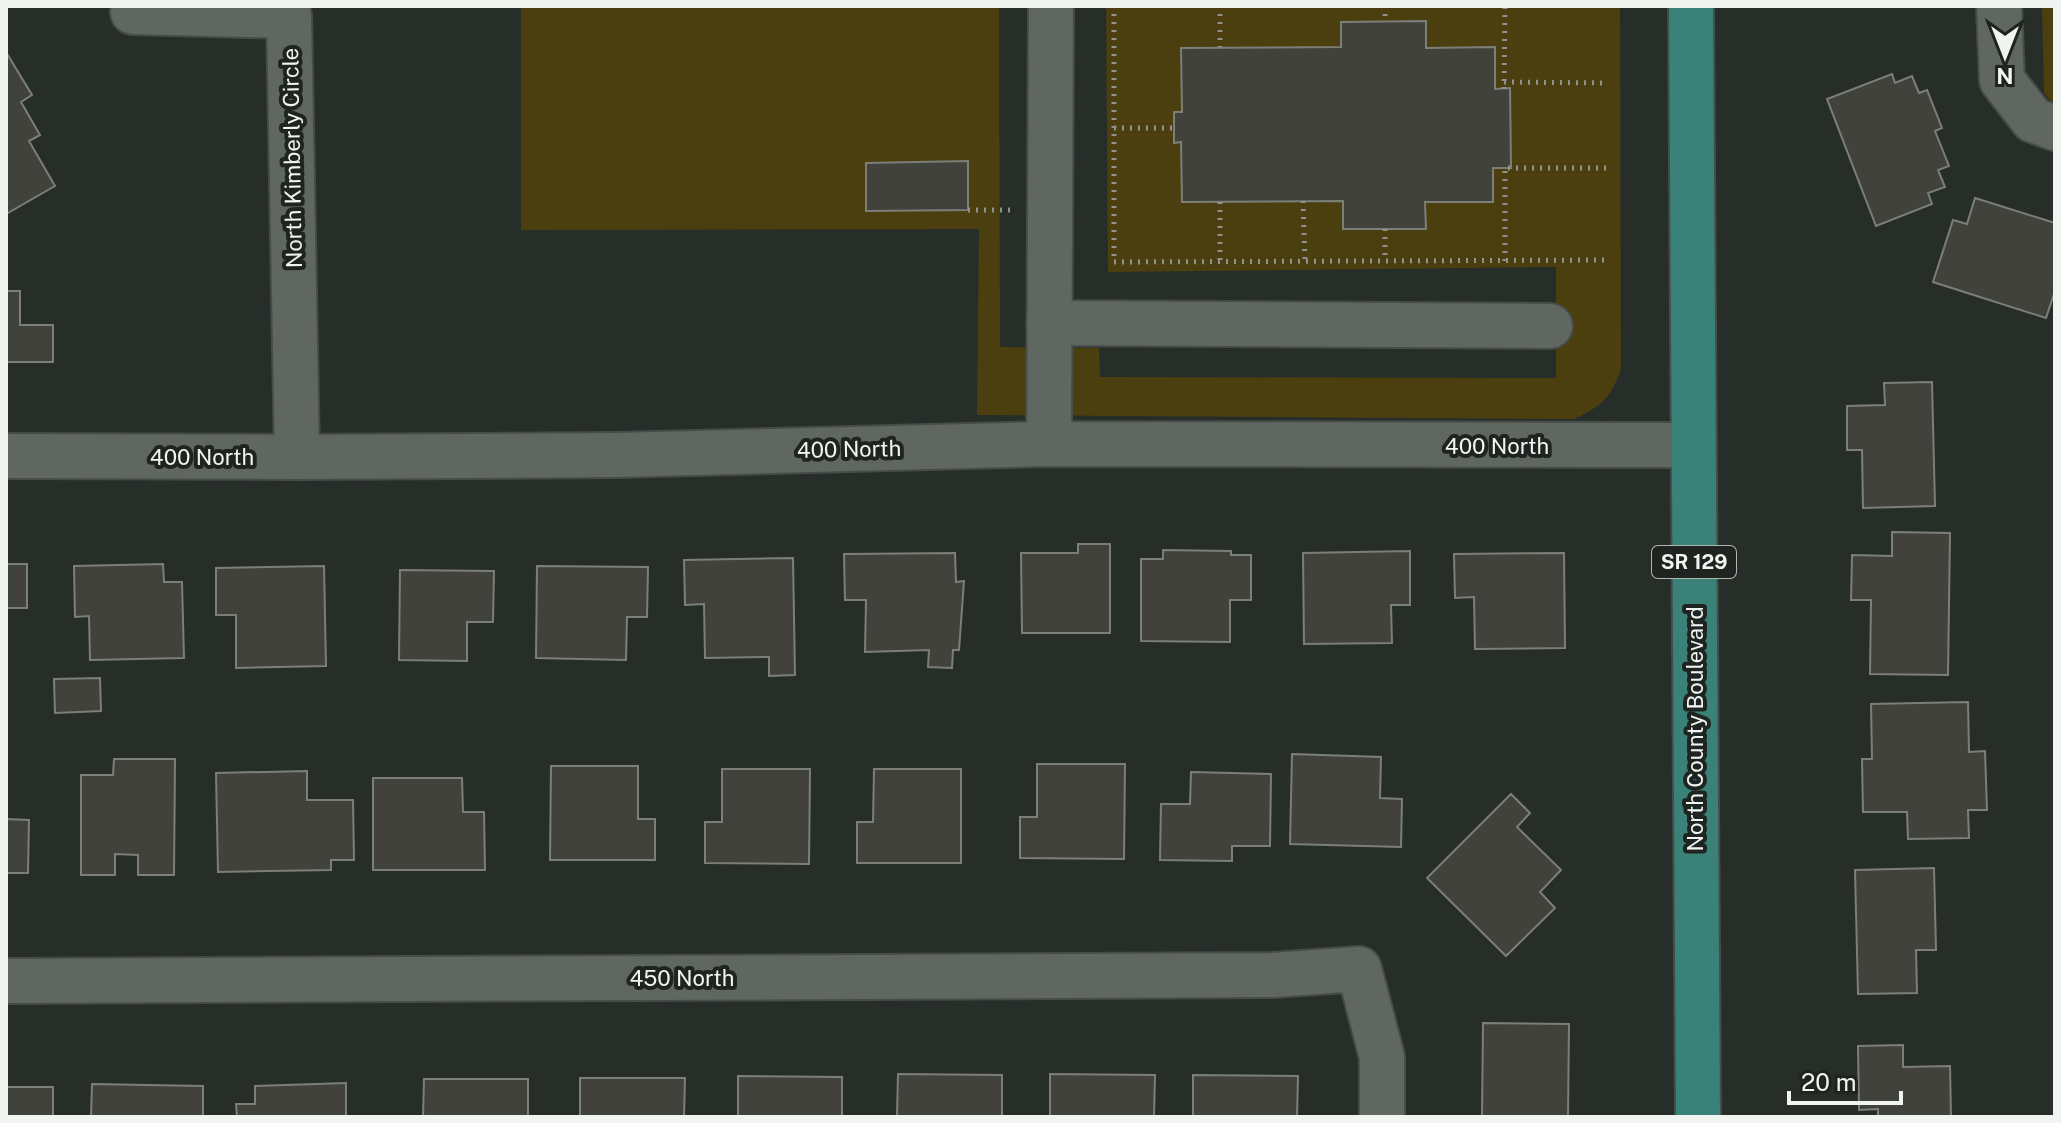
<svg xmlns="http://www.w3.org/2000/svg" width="2061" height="1123" viewBox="0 0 2061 1123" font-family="'Public Sans',sans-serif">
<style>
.green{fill:#4b3f10;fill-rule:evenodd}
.building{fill:#40423b;stroke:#7c7f77;stroke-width:2}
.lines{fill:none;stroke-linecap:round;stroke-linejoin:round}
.minor-casing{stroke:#464c48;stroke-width:48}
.major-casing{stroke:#464c48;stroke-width:48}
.path{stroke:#8e938f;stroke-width:5;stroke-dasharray:2 6;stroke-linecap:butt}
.minor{stroke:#606761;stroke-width:44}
.major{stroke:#3a8177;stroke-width:44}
.labels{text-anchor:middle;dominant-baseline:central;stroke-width:8;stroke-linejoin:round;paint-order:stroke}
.shield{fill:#1e241f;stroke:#b2b6b3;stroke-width:2}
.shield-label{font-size:20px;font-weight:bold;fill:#f1f5f2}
.street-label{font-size:22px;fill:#f1f5f2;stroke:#1e241f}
</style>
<rect width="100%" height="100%" fill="#272e29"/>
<path class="green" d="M 521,6 L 999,6 L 1000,347 L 1099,348 L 1100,377 L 1556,378 L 1556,267 L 1108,272 L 1106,6 L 1620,6 L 1621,369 C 1610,399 1603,405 1574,419 L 977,415 L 979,229 L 521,230 ZM 1426,21 L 1426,48 L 1494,47 L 1495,89 L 1510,88 L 1493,168 L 1493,202 L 1425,202 L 1425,229 L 1344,229 L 1343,201 L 1182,202 L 1181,142 L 1174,142 L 1174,112 L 1182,112 L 1182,48 L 1341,47 L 1341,22 Z
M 2042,6 L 2055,6 L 2055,106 L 2044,93 Z"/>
<path class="building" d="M 1426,21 L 1426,48 L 1495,47 L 1495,89 L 1510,88 L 1511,168 L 1493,168 L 1493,202 L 1425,202 L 1426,229 L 1343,229 L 1343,201 L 1182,202 L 1181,142 L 1174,143 L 1174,112 L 1182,112 L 1181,48 L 1341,47 L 1341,22 Z
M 6,52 L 32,95 L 21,102 L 40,135 L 29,141 L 55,186 L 6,214 Z
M 1892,74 L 1895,83 L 1912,76 L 1919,93 L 1927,90 L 1942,128 L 1935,131 L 1949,166 L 1938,170 L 1945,187 L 1928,193 L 1932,204 L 1876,226 L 1827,99 Z
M 968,161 L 968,210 L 866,211 L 866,163 Z
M 1975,198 L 2055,223 L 2055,291 L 2046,318 L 1933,282 L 1953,220 L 1967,224 Z
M 6,291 L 20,291 L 20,325 L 53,325 L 53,362 L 6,362 Z
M 1932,382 L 1935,506 L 1863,508 L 1862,450 L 1847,450 L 1847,406 L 1885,405 L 1884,383 Z
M 1892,532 L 1950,533 L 1948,675 L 1870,674 L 1871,600 L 1851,600 L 1852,555 L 1892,556 Z
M 1078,544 L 1110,544 L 1110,633 L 1022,633 L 1021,553 L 1078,553 Z
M 1163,550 L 1231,551 L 1231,555 L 1251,555 L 1251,600 L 1230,600 L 1230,642 L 1141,641 L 1141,559 L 1163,559 Z
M 1410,551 L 1410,605 L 1391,605 L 1392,643 L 1304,644 L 1303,553 Z
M 955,553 L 956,582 L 964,581 L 959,650 L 953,650 L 952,668 L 928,667 L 929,650 L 865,652 L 866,600 L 845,600 L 844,554 Z
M 1564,553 L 1565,648 L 1475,649 L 1474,597 L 1455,598 L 1454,554 Z
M 793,558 L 795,675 L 769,676 L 769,657 L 705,658 L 704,604 L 685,605 L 684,560 Z
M 6,564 L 27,564 L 27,608 L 6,608 L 6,659 Z
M 163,564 L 164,582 L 182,582 L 184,658 L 90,660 L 89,616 L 75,617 L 74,566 Z
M 324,566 L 326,666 L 236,668 L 236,615 L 216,615 L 216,568 Z
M 537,566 L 648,567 L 647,617 L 627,617 L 626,660 L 536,658 Z
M 400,570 L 494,571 L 493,622 L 467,622 L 467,661 L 399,660 Z
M 100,678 L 101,711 L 55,713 L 54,679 Z
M 1968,702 L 1969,752 L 1985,751 L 1987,810 L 1968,810 L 1969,838 L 1908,839 L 1907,812 L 1863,812 L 1862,759 L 1872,759 L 1871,704 Z
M 1292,754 L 1381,757 L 1380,798 L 1402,799 L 1401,847 L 1290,844 Z
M 114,759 L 175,759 L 174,875 L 138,875 L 138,855 L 115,854 L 115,875 L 81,875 L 81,775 L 113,775 Z
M 1037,764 L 1125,764 L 1124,859 L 1020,858 L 1020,817 L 1037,817 Z
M 551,766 L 638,766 L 638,819 L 655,819 L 655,860 L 550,860 Z
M 722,769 L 810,769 L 809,864 L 705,863 L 705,822 L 722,822 Z
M 874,769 L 961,769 L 961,863 L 857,863 L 857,822 L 873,822 Z
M 307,771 L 307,800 L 353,800 L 354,860 L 331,860 L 331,870 L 218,872 L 216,773 Z
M 1191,772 L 1271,774 L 1270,846 L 1232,846 L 1232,861 L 1160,860 L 1161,804 L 1190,804 Z
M 373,778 L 462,778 L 463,812 L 484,812 L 485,870 L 373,870 Z
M 1511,794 L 1530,813 L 1517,827 L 1561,870 L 1540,892 L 1555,908 L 1506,956 L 1427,878 Z
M 6,819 L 29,820 L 28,873 L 6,873 Z
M 1934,868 L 1936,950 L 1916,950 L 1917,993 L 1858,994 L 1855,870 Z
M 1483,1023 L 1569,1024 L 1568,1116 L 1482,1117 Z
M 1903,1045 L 1903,1067 L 1950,1066 L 1951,1117 L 1878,1117 L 1878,1109 L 1859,1110 L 1858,1046 Z
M 898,1074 L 1002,1075 L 1002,1117 L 897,1116 Z
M 1050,1074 L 1155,1075 L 1154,1117 L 1050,1116 Z
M 1193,1075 L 1298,1076 L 1297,1117 L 1193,1116 Z
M 738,1076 L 842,1077 L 842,1117 L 738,1117 Z
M 580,1078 L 685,1078 L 684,1117 L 580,1117 Z
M 424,1079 L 528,1079 L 528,1117 L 423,1117 Z
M 346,1083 L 346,1117 L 237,1117 L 236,1104 L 255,1104 L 255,1086 Z
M 92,1084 L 203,1086 L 203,1117 L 91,1117 Z
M 6,1087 L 53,1087 L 53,1117 L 6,1117 Z"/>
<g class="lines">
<g class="minor-casing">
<path id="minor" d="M 1999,6 L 2002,80 L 2033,120 L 2055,128
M 133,12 L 289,16 L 297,457
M 1049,323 L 1550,326
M 1049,444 L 1051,6
M 6,456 L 297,457 L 616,455 L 1049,444 L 1693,445
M 6,981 L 1273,975 L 1359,969 L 1382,1057 L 1382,1117"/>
</g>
<g class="major-casing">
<path id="major" d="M 1691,6 L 1698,1117"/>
</g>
<path class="path" d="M 1114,6 L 1114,262 L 1608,260
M 1220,6 L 1220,47
M 1385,6 L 1385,22
M 1504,82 L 1607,83
M 1504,89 L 1505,6
M 1114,128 L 1174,128
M 1303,201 L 1305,262
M 1220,202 L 1220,261
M 968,210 L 1011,210
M 1385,229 L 1385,261
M 1505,261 L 1505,168 L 1608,168"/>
<use href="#minor" class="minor"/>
<use href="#major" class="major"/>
</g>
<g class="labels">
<rect class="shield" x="1652" y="546" width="84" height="32" rx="6"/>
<g class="shield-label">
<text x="1694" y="562">SR 129</text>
</g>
<g class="street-label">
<text transform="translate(292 158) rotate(-91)">North Kimberly Circle</text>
<text x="1497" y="446">400 North</text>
<text transform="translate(849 449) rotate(-1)">400 North</text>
<text x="202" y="457">400 North</text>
<text transform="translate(1695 729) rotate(-90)">North County Boulevard</text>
<text x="682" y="978">450 North</text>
</g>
</g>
<rect width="2061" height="1123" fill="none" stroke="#f1f5f2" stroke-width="16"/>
<g transform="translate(2005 56) rotate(180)" stroke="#1e241f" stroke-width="6" paint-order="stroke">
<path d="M0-6L14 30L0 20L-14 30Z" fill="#f1f5f2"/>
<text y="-12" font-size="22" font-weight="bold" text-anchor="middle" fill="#f1f5f2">N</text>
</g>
<path d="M1789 1091v12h112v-12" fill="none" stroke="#f1f5f2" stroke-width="4"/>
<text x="1801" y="1091" font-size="24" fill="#f1f5f2" stroke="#1e241f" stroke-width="6" paint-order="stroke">20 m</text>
</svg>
